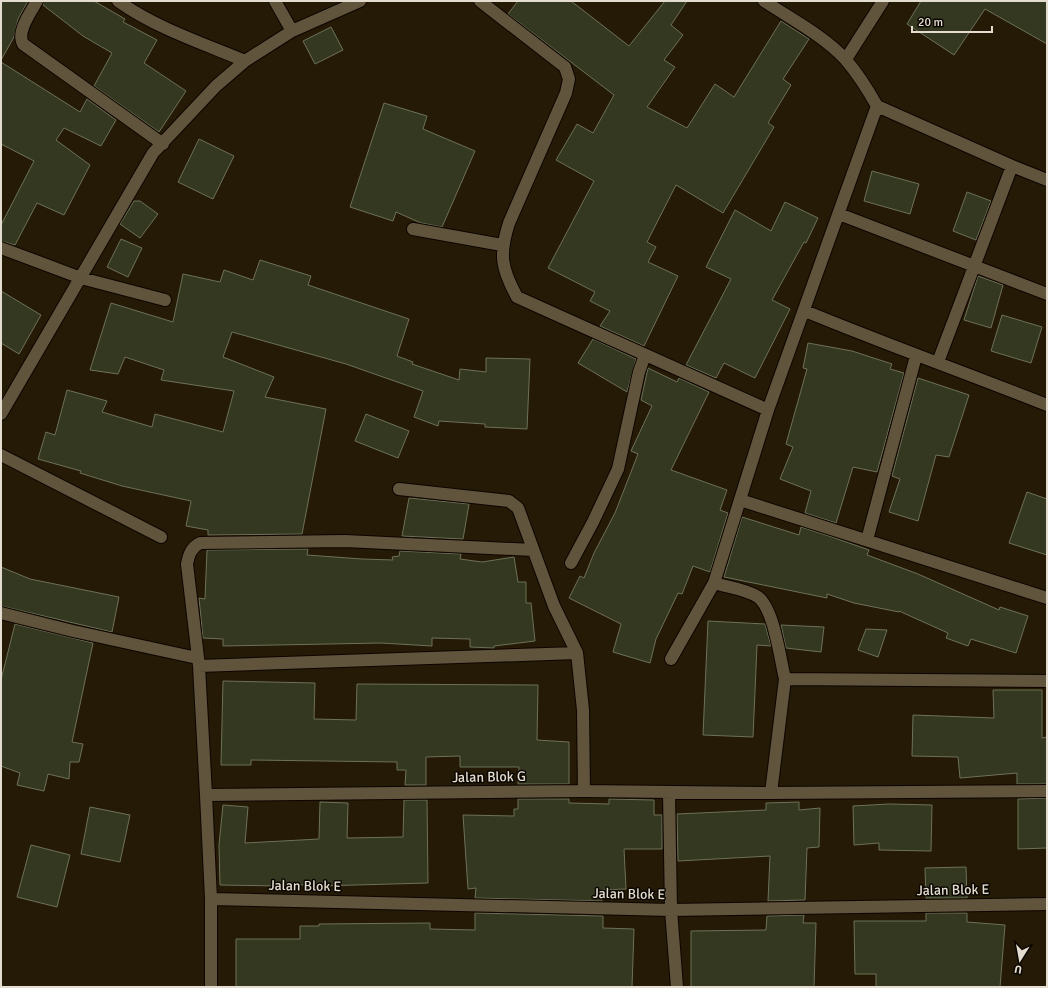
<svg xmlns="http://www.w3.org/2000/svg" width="1048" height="988" viewBox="0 0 1048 988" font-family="Signika,sans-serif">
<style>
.building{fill:#353820;stroke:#6d7157}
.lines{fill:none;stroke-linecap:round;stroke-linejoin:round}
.minor-casing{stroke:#0e0500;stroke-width:14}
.minor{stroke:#61543d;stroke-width:12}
.labels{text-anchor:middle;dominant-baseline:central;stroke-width:3;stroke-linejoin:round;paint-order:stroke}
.street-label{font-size:14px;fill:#e4dccf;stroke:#0a0601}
</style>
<rect width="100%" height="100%" fill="#251a05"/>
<path class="building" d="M 1,1 L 28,1 L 18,19 L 14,37 L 1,60 Z
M 44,1 L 94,1 L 125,19 L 123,22 L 157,40 L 144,63 L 186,91 L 159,132 L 94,86 L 112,53 L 83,36 L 43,5 Z
M 518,1 L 571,1 L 629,46 L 665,1 L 687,1 L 671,25 L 683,35 L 664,60 L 675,67 L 647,107 L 687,128 L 715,84 L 734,97 L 781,21 L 809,39 L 783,79 L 791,85 L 768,123 L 774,127 L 723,213 L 676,185 L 647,242 L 656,247 L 648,262 L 678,276 L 644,346 L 600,326 L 610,311 L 590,301 L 595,292 L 548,268 L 594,181 L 556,160 L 577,124 L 593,133 L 614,95 L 508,14 Z
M 921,1 L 1047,1 L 1047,44 L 985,9 L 954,55 L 907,24 Z
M 331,27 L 343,50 L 315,64 L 303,41 Z
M 1,62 L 80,112 L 87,99 L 116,120 L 101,146 L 64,128 L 56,140 L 90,165 L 64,215 L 37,203 L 15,245 L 1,241 L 1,225 L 34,161 L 1,144 Z
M 384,103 L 427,116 L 423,129 L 475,151 L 442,227 L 421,223 L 396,212 L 393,221 L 350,207 Z
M 199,139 L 234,156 L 213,199 L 178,182 Z
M 872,171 L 919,184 L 910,214 L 864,201 Z
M 967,192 L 991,201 L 976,240 L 953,231 Z
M 134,201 L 140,201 L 158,214 L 140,238 L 120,224 Z
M 785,202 L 818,218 L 806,243 L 804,242 L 772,300 L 790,309 L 755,378 L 724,363 L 716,378 L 686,365 L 731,279 L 706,267 L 735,210 L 771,231 Z
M 121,239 L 142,248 L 128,277 L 107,267 Z
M 260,260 L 311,276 L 308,285 L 409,319 L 397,356 L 413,362 L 412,364 L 459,380 L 460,369 L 486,372 L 486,358 L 530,359 L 527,429 L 485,427 L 485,424 L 439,421 L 438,426 L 414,417 L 423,391 L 346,364 L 232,332 L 223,357 L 274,377 L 265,397 L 326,409 L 302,534 L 208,535 L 208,530 L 186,526 L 191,501 L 122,486 L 80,473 L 81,471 L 38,459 L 46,432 L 55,435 L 67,390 L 107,401 L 102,412 L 152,427 L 155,414 L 223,432 L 234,391 L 161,380 L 164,370 L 125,357 L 118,374 L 90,370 L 111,303 L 173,322 L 183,274 L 220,282 L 224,270 L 253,280 Z
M 978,276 L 1003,285 L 991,328 L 964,320 Z
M 1,291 L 41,315 L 19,354 L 1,343 Z
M 1002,315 L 1042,327 L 1031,363 L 991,351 Z
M 593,339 L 636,359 L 627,392 L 578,363 Z
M 808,343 L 852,351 L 892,364 L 890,369 L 904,373 L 877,472 L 853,467 L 836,523 L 805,513 L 811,491 L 780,479 L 793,447 L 786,444 L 807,369 L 803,368 Z
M 648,368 L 677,382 L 679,378 L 709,392 L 671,470 L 727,490 L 720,510 L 728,513 L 710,572 L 693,566 L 682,594 L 678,593 L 656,639 L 650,663 L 613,652 L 621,624 L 569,598 L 580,576 L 584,578 L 594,553 L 615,513 L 638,454 L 631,451 L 652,406 L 641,400 Z
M 918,378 L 969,395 L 949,457 L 936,455 L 918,521 L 889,512 L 900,479 L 892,476 Z
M 366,414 L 409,431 L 398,458 L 355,441 Z
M 1027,492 L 1047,499 L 1047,555 L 1009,543 Z
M 409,498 L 469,504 L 463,539 L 402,536 Z
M 742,517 L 799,535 L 801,527 L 832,537 L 869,550 L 867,555 L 918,574 L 999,610 L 1000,607 L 1028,616 L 1016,653 L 971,639 L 968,646 L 946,638 L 948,633 L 899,611 L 899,612 L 854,603 L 827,594 L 827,598 L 724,577 Z
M 308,549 L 307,555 L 362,559 L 393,560 L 392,557 L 399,556 L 400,551 L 461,554 L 460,559 L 482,562 L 514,557 L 518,582 L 526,582 L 526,603 L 531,603 L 535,641 L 494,646 L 494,648 L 470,647 L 470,639 L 432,638 L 432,646 L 381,643 L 223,646 L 223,639 L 203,638 L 199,598 L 205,599 L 207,550 Z
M 1,567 L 30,579 L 119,597 L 112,632 L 1,606 Z
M 708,621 L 765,624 L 771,646 L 757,645 L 753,737 L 703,735 Z
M 15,624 L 93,643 L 72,742 L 83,744 L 79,762 L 70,762 L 69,779 L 48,774 L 44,791 L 17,785 L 20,773 L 1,766 L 1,680 Z
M 781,625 L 824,627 L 821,652 L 786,648 Z
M 866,629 L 887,630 L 878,657 L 858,650 Z
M 223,681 L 315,683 L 314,719 L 356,720 L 357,684 L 538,685 L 537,740 L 569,742 L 569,784 L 518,784 L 519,767 L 460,767 L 460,756 L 426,757 L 426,785 L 405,785 L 406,770 L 397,770 L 397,762 L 251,760 L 251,765 L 221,765 Z
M 993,690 L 1042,690 L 1042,738 L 1047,737 L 1047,784 L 1017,784 L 1017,773 L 960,778 L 958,757 L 912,756 L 913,715 L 994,718 Z
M 1047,798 L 1047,848 L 1018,849 L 1018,799 Z
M 518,799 L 569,799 L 569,803 L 609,804 L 609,799 L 654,800 L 654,815 L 662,815 L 662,849 L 624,849 L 626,889 L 601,890 L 602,901 L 475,898 L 476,888 L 468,889 L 463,815 L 514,816 L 514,809 L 518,809 Z
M 404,800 L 427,800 L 428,883 L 318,886 L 318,884 L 281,886 L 220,885 L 219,845 L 223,805 L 248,807 L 245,843 L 319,839 L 320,802 L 348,803 L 347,838 L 403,837 Z
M 799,802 L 799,810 L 820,808 L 819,847 L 807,848 L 805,900 L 768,901 L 770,856 L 678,861 L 677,814 L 766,810 L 766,803 Z
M 889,804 L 932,805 L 931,851 L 879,850 L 879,843 L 854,845 L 853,806 Z
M 90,807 L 130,815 L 120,862 L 81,854 Z
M 31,845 L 70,855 L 57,907 L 17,897 Z
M 966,867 L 967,898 L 926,898 L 925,868 Z
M 475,913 L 603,916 L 603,928 L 634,929 L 632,987 L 236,987 L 236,939 L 300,939 L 300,926 L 319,926 L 319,924 L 430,923 L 430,929 L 475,930 Z
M 926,913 L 967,913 L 967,922 L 1005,925 L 1000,987 L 876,987 L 876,974 L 855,974 L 854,921 L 926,921 Z
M 804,915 L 803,923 L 816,923 L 814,987 L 691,987 L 691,931 L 766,930 L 767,916 Z"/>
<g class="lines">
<g class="minor-casing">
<path id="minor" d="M 37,1 C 31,12 16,32 23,44 L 163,144
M 118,1 C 156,28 202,43 245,61
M 275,1 L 292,31
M 480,1 L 565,67 L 569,79 L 566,93 L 509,223 C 499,254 501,268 517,297 L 768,410
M 846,59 L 883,1
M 877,106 L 1012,166 L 1047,180
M 839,214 L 1047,294
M 413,229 L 502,245
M 1,248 L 81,278 L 165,300
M 805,311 C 885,344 966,373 1047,405
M 938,362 L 1012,166
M 1,414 L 153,153 L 216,86 L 245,61 L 292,31 L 360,1
M 1,455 L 161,537
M 399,489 L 509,501 L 518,508 L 554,606 L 577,653 L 583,710 L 584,791
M 740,500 L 1047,598
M 867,540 L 916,356
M 571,563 L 593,522 L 618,469 L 639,372 L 645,355
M 714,583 C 727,587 746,589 758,597 C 774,609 780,658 785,679
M 1,613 L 73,631 L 197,658
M 671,659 L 714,583 L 768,410 L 877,106 C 868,90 858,74 846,60 C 824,36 791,19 764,1
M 199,666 L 577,653
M 669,793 L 671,910 L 677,987
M 771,793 L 785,679 L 1047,681
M 206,795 L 584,791 L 771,793 L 1047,791
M 211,899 L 671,910 L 1047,904
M 211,987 L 211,899 L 206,795 L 199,666 L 187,564 C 189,554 191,548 200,543 L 345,541 L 533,550"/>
</g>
<use href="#minor" class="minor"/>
</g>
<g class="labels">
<g class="street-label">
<text transform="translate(489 777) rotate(-1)">Jalan Blok G</text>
<text transform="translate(305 886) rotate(1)">Jalan Blok E</text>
<text transform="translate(953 890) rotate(-1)">Jalan Blok E</text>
<text transform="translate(629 894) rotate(1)">Jalan Blok E</text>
</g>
</g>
<rect width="1048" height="988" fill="none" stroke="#e4dccf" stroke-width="4"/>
<g transform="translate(1020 960) rotate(191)" stroke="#0a0601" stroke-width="3" paint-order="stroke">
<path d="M0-3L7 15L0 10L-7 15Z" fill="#e4dccf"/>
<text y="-6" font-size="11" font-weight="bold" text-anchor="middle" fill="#e4dccf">U</text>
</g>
<path d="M912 26v6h80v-6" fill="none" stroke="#e4dccf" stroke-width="2"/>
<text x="918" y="26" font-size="12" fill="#e4dccf" stroke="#0a0601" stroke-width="3" paint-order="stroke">20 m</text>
</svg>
